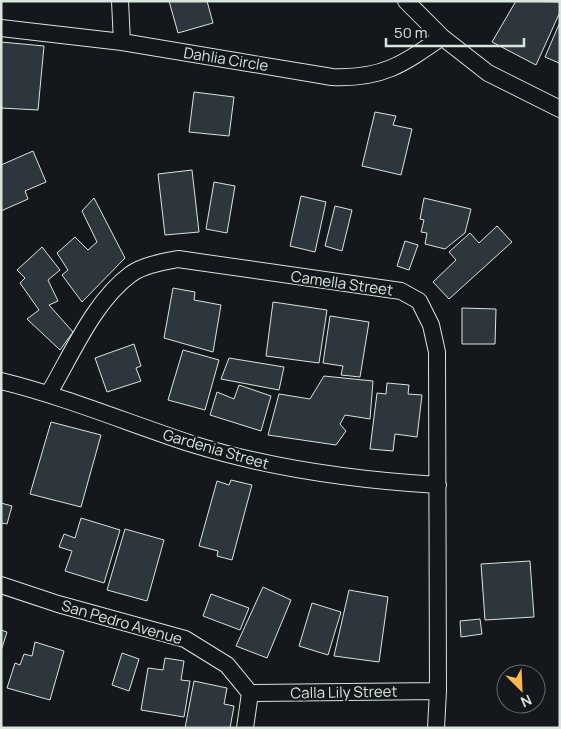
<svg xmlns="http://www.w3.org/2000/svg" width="561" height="729" viewBox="0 0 561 729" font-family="Manrope,sans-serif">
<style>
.building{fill:#2c363c;stroke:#d8e6dc}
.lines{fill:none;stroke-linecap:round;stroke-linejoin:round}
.minor-casing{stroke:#d8e6dc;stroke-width:18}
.minor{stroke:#14181c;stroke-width:16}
.labels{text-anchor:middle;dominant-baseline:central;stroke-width:4;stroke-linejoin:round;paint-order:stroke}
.street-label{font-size:15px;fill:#d8e6dc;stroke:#14181c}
</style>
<rect width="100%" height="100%" fill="#14181c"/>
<path class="building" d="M 169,1 L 207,1 L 213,23 L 178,33 Z
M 516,1 L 560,2 L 560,12 L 536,65 L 492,42 Z
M 560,22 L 560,66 L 559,63 L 545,57 Z
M 1,42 L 44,46 L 38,110 L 1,108 Z
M 194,92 L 234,97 L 229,136 L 189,132 Z
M 375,112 L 396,116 L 393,125 L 412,129 L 401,175 L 362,166 Z
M 33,151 L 46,182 L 25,191 L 28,199 L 1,211 L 1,165 Z
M 192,170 L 199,232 L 165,235 L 158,174 Z
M 214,182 L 235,186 L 227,233 L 206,229 Z
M 301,196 L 326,202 L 315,252 L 290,246 Z
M 94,198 L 125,258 L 82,302 L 62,275 L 68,270 L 57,253 L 75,237 L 88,250 L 97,242 L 82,211 Z
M 424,198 L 471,209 L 465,233 L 445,249 L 425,244 L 427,233 L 421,232 L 424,220 L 420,219 Z
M 335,206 L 352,210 L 342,251 L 325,246 Z
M 497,226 L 512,242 L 449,299 L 433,282 L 456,260 L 449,252 L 470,233 L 479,243 Z
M 405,241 L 418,245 L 409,270 L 397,266 Z
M 42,247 L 60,270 L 48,280 L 58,301 L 49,305 L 73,332 L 60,350 L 27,319 L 39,310 L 20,283 L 25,278 L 17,270 Z
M 173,288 L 195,292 L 194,300 L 221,305 L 213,352 L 164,338 Z
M 273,302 L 327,310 L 319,363 L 266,356 Z
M 462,308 L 496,309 L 495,344 L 462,344 Z
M 330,316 L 369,322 L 360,377 L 341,375 L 343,366 L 323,363 Z
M 134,344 L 141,366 L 136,368 L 141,381 L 107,392 L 95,358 Z
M 183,350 L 219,360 L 205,410 L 168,400 Z
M 229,358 L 284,367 L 279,390 L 221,379 Z
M 324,376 L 373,381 L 370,419 L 345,415 L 340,424 L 346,431 L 336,445 L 268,435 L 279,394 L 310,399 Z
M 387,383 L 409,385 L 408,394 L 422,395 L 417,437 L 395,434 L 393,451 L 370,449 L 377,393 L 386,394 Z
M 239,385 L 271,396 L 261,431 L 210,415 L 217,392 L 234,399 Z
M 51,422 L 101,435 L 81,507 L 30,494 Z
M 231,480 L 252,485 L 232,560 L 217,556 L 218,551 L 199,546 L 217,481 L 229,485 Z
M 1,503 L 12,506 L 7,524 L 1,523 Z
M 81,518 L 120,530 L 104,583 L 65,571 L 72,551 L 59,547 L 64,534 L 75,538 Z
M 125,529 L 164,540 L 147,601 L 107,590 Z
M 530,561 L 534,617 L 485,620 L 481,564 Z
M 263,587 L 291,600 L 267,658 L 236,646 Z
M 349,590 L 388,597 L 379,662 L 334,656 Z
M 211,594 L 249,608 L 240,630 L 203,616 Z
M 312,603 L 341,612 L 328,655 L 299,646 Z
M 480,619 L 482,634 L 461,637 L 460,621 Z
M 1,630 L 7,632 L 1,651 Z
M 35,642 L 64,651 L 50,700 L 7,688 L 15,663 L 20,665 L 24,654 L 32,656 Z
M 122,653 L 139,659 L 129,691 L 112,685 Z
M 165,658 L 184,661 L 181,680 L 190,681 L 184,717 L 141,710 L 148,668 L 163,670 Z
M 194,681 L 227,688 L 224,704 L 234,706 L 230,728 L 185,728 Z"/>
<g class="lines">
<g class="minor-casing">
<path id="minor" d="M 120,1 L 122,42
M 406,1 L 442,37 L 488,73 L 560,109
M 1,28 L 122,42 L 332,77 C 382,79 402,65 442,37
M 1,381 C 66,397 128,423 192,444 C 272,469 354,480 438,485
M 49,393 C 72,354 94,301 131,274 C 144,265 163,262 178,259 L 401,291 L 419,301 L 431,325 L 437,352 L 438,691 L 436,728
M 1,585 L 58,604 L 185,639 L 227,665 L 250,693 L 245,728
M 250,693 L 438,691"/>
</g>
<use href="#minor" class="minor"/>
</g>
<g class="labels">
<g class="street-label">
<text transform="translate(226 59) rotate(9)">Dahlia Circle</text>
<text transform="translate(342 283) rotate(8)">Camella Street</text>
<text transform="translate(216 449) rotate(16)">Gardenia Street</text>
<text transform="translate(122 622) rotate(16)">San Pedro Avenue</text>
<text transform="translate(344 692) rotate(-1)">Calla Lily Street</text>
</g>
</g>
<rect width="561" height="729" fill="none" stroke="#d8e6dc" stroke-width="5"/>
<g transform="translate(521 689) rotate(156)"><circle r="24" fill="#14181c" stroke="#626a69"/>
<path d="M0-4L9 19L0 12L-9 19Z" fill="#ffb74d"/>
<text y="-8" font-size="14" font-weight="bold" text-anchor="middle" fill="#d8e6dc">N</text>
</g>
<path d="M386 38v8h138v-8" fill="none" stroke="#d8e6dc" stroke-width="2.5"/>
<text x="394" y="38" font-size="15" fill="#d8e6dc" stroke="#14181c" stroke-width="4" paint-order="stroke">50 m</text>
</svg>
